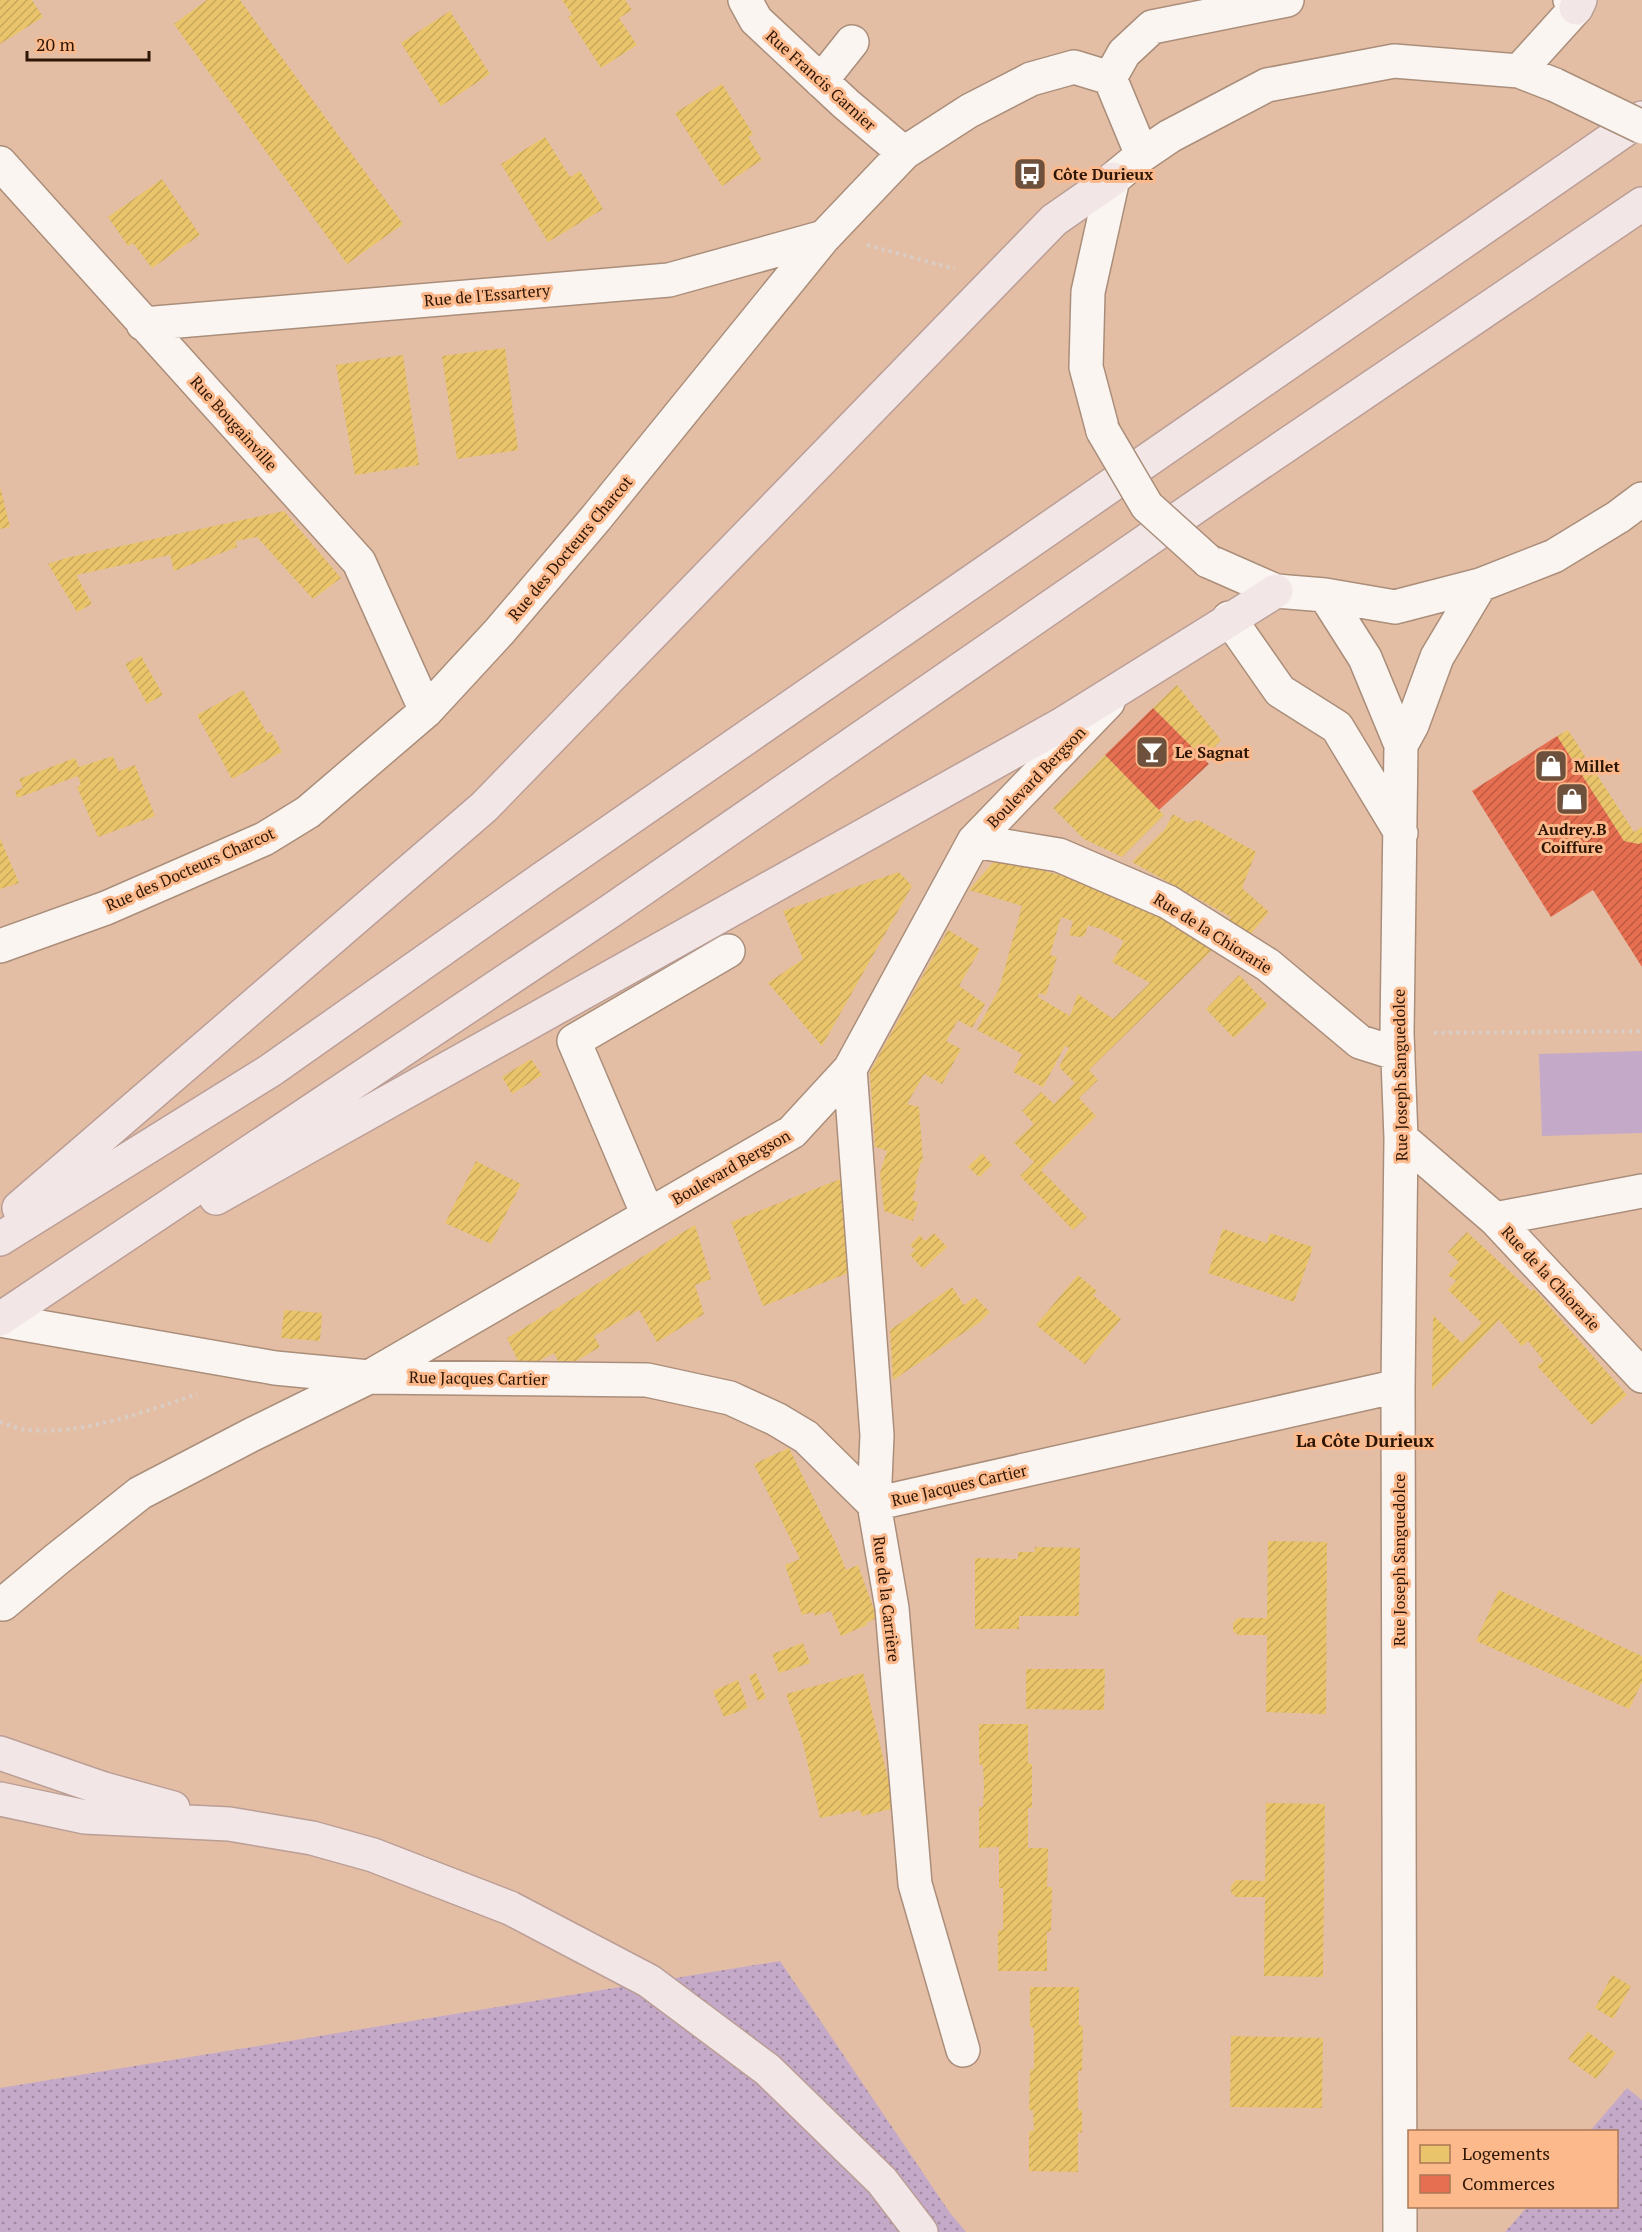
<svg xmlns="http://www.w3.org/2000/svg" width="1642" height="2232" viewBox="0 0 1642 2232" font-family="'PT Serif',serif">
<style>
.grass{fill:url(#grass-dots)}
.pitch{fill:#c4a9c8}
.homes{fill:url(#homes-hatch);fill-rule:evenodd}
.shops{fill:url(#shops-hatch)}
.lines{fill:none;stroke-linecap:round;stroke-linejoin:round}
.minor-casing{stroke:#aa8e7a;stroke-width:36}
.major-casing{stroke:#bb9e96;stroke-width:36}
.path{stroke:#d9cdc5;stroke-width:4;stroke-dasharray:3 4.5;stroke-linecap:butt}
.minor{stroke:#fbf5f2;stroke-width:33}
.major{stroke:#f2e7e6;stroke-width:33}
.minor-bridge-casing{stroke:#aa8e7a;stroke-width:36;stroke-linecap:butt}
.minor-bridge{stroke:#fbf5f2;stroke-width:33}
.labels{text-anchor:middle;dominant-baseline:central;stroke-width:6;stroke-linejoin:round;paint-order:stroke}
.street-label{font-size:16px;fill:#2e1604;stroke:#fcb98c}
.poi-label{font-size:16px;font-weight:bold;fill:#2e1604;stroke:#fcb98c;text-anchor:start}
.neighbourhood-label{font-size:18px;font-weight:bold;fill:#2e1604;stroke:#fcb98c}
</style>
<defs>
<pattern id="grass-dots" width="8" height="8" patternUnits="userSpaceOnUse" patternTransform="scale(1.5)"><rect width="8" height="8" fill="#c4a9c8"/><path d="M2 2h.1M6 6h.1" fill="none" stroke="#a089a0" stroke-width="1.8" stroke-linecap="round"/></pattern>
<pattern id="homes-hatch" width="6" height="6" patternUnits="userSpaceOnUse" patternTransform="scale(1.5)"><rect width="6" height="6" fill="#e9c46a"/><path d="M-1 1l2-2M0 6l6-6M5 7l2-2" fill="none" stroke="#c8a85a"/></pattern>
<pattern id="shops-hatch" width="6" height="6" patternUnits="userSpaceOnUse" patternTransform="scale(1.5)"><rect width="6" height="6" fill="#e76f51"/><path d="M-1 1l2-2M0 6l6-6M5 7l2-2" fill="none" stroke="#bc5a41"/></pattern>
</defs>
<rect width="100%" height="100%" fill="#e3bea5"/>
<path class="grass" d="M 780,1961 L 950,2213 L 966,2232 L 0,2232 L 0,2088 Z
M 1627,2088 L 1642,2100 L 1642,2232 L 1505,2232 L 1527,2207 L 1616,2206 L 1616,2132 L 1590,2131 Z"/>
<path class="pitch" d="M 1642,1051 L 1642,1133 L 1542,1136 L 1539,1054 Z"/>
<path class="homes" d="M 0,0 L 32,0 L 43,17 L 0,44 Z
M 207,0 L 240,0 L 403,224 L 347,264 L 174,24 Z
M 562,0 L 625,0 L 632,10 L 619,18 L 637,45 L 601,68 L 568,17 L 572,15 Z
M 450,11 L 490,74 L 441,106 L 401,43 Z
M 722,84 L 753,134 L 748,137 L 762,160 L 722,186 L 675,113 Z
M 545,137 L 570,177 L 580,171 L 603,209 L 548,242 L 501,164 Z
M 162,179 L 200,235 L 152,268 L 133,243 L 128,246 L 108,217 Z
M 505,348 L 518,450 L 457,459 L 442,356 Z
M 403,355 L 419,465 L 355,475 L 336,365 Z
M 0,486 L 10,527 L 0,529 Z
M 284,511 L 341,578 L 313,599 L 257,537 L 236,541 L 237,547 L 174,571 L 170,555 L 76,575 L 92,604 L 77,612 L 48,564 L 66,558 Z
M 141,656 L 163,695 L 147,704 L 125,664 Z
M 1177,685 L 1221,740 L 1204,759 L 1153,708 Z
M 243,690 L 267,733 L 271,732 L 282,752 L 232,779 L 197,715 Z
M 1568,730 L 1634,832 L 1642,827 L 1642,843 L 1639,844 L 1624,841 L 1557,736 Z
M 1105,755 L 1164,815 L 1122,857 L 1084,839 L 1053,808 Z
M 113,756 L 119,771 L 135,765 L 155,816 L 98,837 L 77,787 L 81,785 L 78,776 L 17,798 L 15,791 L 23,788 L 19,779 L 75,758 L 79,767 Z
M 1173,814 L 1188,823 L 1198,820 L 1256,852 L 1242,888 L 1269,912 L 1249,936 L 1229,920 L 1231,917 L 1132,862 L 1165,829 Z
M 0,838 L 19,883 L 0,889 Z
M 997,858 L 1115,890 L 1215,947 L 1089,1070 L 1098,1080 L 1079,1098 L 1096,1116 L 1041,1170 L 1087,1217 L 1073,1230 L 1020,1176 L 1034,1162 L 1014,1143 L 1034,1124 L 1022,1111 L 1041,1092 L 1054,1104 L 1075,1083 L 1059,1067 L 1069,1048 L 1065,1046 L 1043,1087 L 1013,1072 L 1022,1054 L 977,1030 L 999,989 L 1022,906 L 969,890 ZM 1061,917 L 1073,921 L 1069,935 L 1080,937 L 1085,935 L 1088,925 L 1101,929 L 1124,941 L 1112,962 L 1150,983 L 1113,1019 L 1078,994 L 1070,1016 L 1038,997 L 1039,993 L 1046,995 L 1057,957 L 1050,955 Z
M 899,872 L 912,886 L 822,1046 L 768,983 L 803,959 L 783,911 Z
M 948,930 L 980,949 L 959,986 L 985,1004 L 972,1028 L 958,1020 L 946,1041 L 961,1049 L 942,1084 L 924,1074 L 907,1104 L 919,1107 L 923,1162 L 921,1161 L 915,1183 L 917,1184 L 912,1200 L 918,1202 L 913,1221 L 884,1211 L 880,1173 L 887,1151 L 875,1147 L 870,1072 Z
M 1239,975 L 1268,1005 L 1234,1038 L 1206,1009 Z
M 531,1059 L 542,1075 L 512,1094 L 502,1077 Z
M 982,1153 L 992,1165 L 979,1177 L 968,1167 Z
M 476,1161 L 521,1184 L 491,1244 L 445,1223 Z
M 843,1178 L 851,1272 L 763,1306 L 731,1222 Z
M 695,1225 L 711,1279 L 695,1285 L 704,1314 L 657,1342 L 639,1310 L 594,1336 L 600,1347 L 576,1361 L 558,1361 L 554,1353 L 539,1361 L 518,1361 L 507,1338 Z
M 1223,1229 L 1267,1243 L 1270,1233 L 1313,1247 L 1294,1302 L 1208,1273 Z
M 1467,1232 L 1531,1291 L 1534,1289 L 1627,1395 L 1592,1425 L 1537,1366 L 1544,1361 L 1528,1341 L 1522,1346 L 1499,1320 L 1432,1390 L 1433,1315 L 1462,1343 L 1482,1323 L 1448,1290 L 1456,1281 L 1448,1275 L 1459,1262 L 1448,1252 Z
M 934,1233 L 947,1247 L 923,1269 L 910,1255 L 915,1250 L 910,1245 L 920,1235 L 925,1241 Z
M 1078,1275 L 1097,1291 L 1093,1295 L 1121,1319 L 1085,1364 L 1036,1325 Z
M 952,1287 L 964,1305 L 975,1297 L 990,1312 L 980,1322 L 893,1380 L 890,1330 Z
M 284,1310 L 322,1313 L 320,1341 L 281,1338 Z
M 789,1448 L 835,1542 L 846,1570 L 858,1565 L 877,1618 L 866,1623 L 867,1625 L 841,1636 L 831,1611 L 815,1616 L 814,1612 L 802,1615 L 785,1565 L 800,1559 L 754,1464 Z
M 1268,1541 L 1327,1542 L 1326,1714 L 1266,1712 L 1267,1635 L 1238,1635 L 1233,1631 L 1233,1623 L 1238,1618 L 1267,1618 Z
M 1035,1547 L 1080,1548 L 1079,1616 L 1019,1616 L 1019,1629 L 975,1629 L 975,1558 L 1018,1559 L 1018,1552 L 1035,1552 Z
M 1499,1590 L 1642,1656 L 1642,1682 L 1629,1709 L 1476,1641 Z
M 803,1643 L 810,1663 L 779,1673 L 772,1654 Z
M 1026,1669 L 1105,1669 L 1104,1710 L 1026,1709 Z
M 756,1673 L 766,1698 L 758,1701 L 749,1676 Z
M 863,1673 L 895,1808 L 862,1816 L 860,1810 L 820,1818 L 803,1743 L 786,1694 Z
M 738,1680 L 748,1708 L 724,1717 L 713,1691 Z
M 979,1724 L 1028,1724 L 1028,1763 L 1032,1764 L 1032,1808 L 1028,1808 L 1028,1848 L 1048,1848 L 1047,1887 L 1052,1887 L 1051,1932 L 1047,1932 L 1047,1971 L 998,1971 L 998,1930 L 1003,1930 L 1003,1888 L 999,1888 L 999,1847 L 979,1848 L 979,1807 L 983,1807 L 984,1786 L 983,1765 L 979,1764 Z
M 1266,1803 L 1325,1804 L 1323,1977 L 1264,1976 L 1265,1897 L 1236,1897 L 1231,1893 L 1231,1886 L 1236,1880 L 1265,1881 Z
M 1612,1975 L 1631,1986 L 1613,2019 L 1595,2008 Z
M 1030,1987 L 1079,1987 L 1079,2025 L 1083,2026 L 1082,2071 L 1078,2071 L 1078,2110 L 1082,2110 L 1082,2133 L 1078,2132 L 1078,2172 L 1029,2171 L 1029,2131 L 1034,2131 L 1033,2110 L 1029,2110 L 1030,2069 L 1034,2070 L 1034,2028 L 1030,2027 Z
M 1588,2032 L 1616,2053 L 1596,2079 L 1568,2059 Z
M 1231,2036 L 1323,2038 L 1322,2108 L 1230,2107 Z"/>
<path class="shops" d="M 1153,708 L 1209,764 L 1159,810 L 1105,755 Z
M 1557,736 L 1624,841 L 1639,844 L 1642,843 L 1642,967 L 1593,890 L 1551,917 L 1472,791 Z"/>
<g class="lines">
<g class="minor-casing">
<path id="minor" d="M 745,0 L 756,20 L 846,104 L 904,153
M 1519,71 L 1576,8 L 1570,0
M 1110,78 L 1124,53 L 1152,27 L 1287,0
M 821,81 L 852,42
M 0,163 L 359,562 L 426,711
M 143,324 L 669,280 L 824,237
M 1103,431 L 1086,367 L 1088,292 L 1113,179 L 1142,155 L 1170,136 L 1267,85 L 1394,61 L 1519,71 L 1555,85
M 1208,561 L 1276,591 L 1325,595 L 1395,607 L 1480,585 L 1554,556 L 1618,517 L 1642,499
M 1325,595 L 1365,658 L 1401,745 L 1397,1033 L 1401,1138 L 1398,1386 L 1400,2232
M 1229,618 L 1280,691 L 1337,727 L 1401,833
M 1401,745 L 1412,725 L 1437,657 L 1480,585
M 974,841 L 1059,855 L 1168,902 L 1268,965 L 1360,1042 L 1398,1054
M 0,946 L 106,908 L 264,839 L 308,812 L 426,711 L 499,632 L 596,518 L 824,237 L 904,153 L 969,111 L 1031,79 L 1074,67 L 1110,78 L 1142,155
M 850,1069 L 877,1435 L 874,1504 L 892,1608 L 915,1884 L 963,2050
M 1401,1138 L 1495,1219 L 1642,1376
M 648,1215 L 574,1041 L 728,951
M 1495,1219 L 1642,1191
M 0,1320 L 275,1368 L 369,1377 L 647,1380 L 730,1398 L 776,1419 L 806,1437 L 874,1504 L 1398,1386
M 3,1604 L 57,1559 L 140,1493 L 251,1435 L 369,1377 L 792,1132 L 850,1069 L 974,841 L 1108,702"/>
</g>
<g class="major-casing">
<path id="major" d="M 1576,8 L 1580,0
M 216,1198 L 1061,725 L 1276,591
M 19,1208 L 484,807 L 1054,220 L 1113,179
M 0,1239 L 271,1070 L 542,879 L 1642,118
M 0,1319 L 612,910 L 1204,501 L 1642,204
M 0,1753 L 104,1789 L 173,1808
M 0,1799 L 85,1817 L 229,1824 L 312,1838 L 373,1855 L 510,1908 L 649,1981 L 768,2070 L 882,2181 L 921,2232"/>
</g>
<path class="path" d="M 867,245 L 955,269
M 1434,1033 L 1642,1031
M 0,1422 C 7,1424 15,1428 22,1429 C 75,1438 147,1411 197,1394"/>
<use href="#minor" class="minor"/>
<use href="#major" class="major"/>
<g class="minor-bridge-casing">
<path id="minor-bridge" d="M 1555,85 L 1642,127
M 1103,431 L 1147,506 L 1208,561"/>
</g>
<use href="#minor-bridge" class="minor-bridge"/>
</g>
<defs>
<g id="bus-square" transform="scale(1.725)"><rect x="-9" y="-9" width="18" height="18" rx="4" fill="#6d513c" stroke="#fcb98c"/><path d="M-5-6H5V4H4V6H2V4H-2V6H-4V4H-5ZM-3.5-4V0h7V-4ZM-3.5 1.2v1.5H-2V1.2ZM2 1.2v1.5H3.5V1.2Z" fill="#fff"/></g>
<g id="bar-square" transform="scale(1.725)"><rect x="-9" y="-9" width="18" height="18" rx="4" fill="#6d513c" stroke="#fcb98c"/><path d="M-6-5H6L.8 .8V4.5H3.5V6h-7V4.5H-.8V.8Z" fill="#fff"/></g>
<g id="shop-square" transform="scale(1.725)"><rect x="-9" y="-9" width="18" height="18" rx="4" fill="#6d513c" stroke="#fcb98c"/><path d="M-5-2.5h2.3a2.7 3.5 0 0 1 5.4 0H5L5.5 6h-11ZM-1.5-2.5h3a1.5 2.3 0 0 0-3 0Z" fill="#fff"/></g>
</defs>
<g fill-rule="evenodd">
<use href="#bus-square" x="1030" y="174"/>
<use href="#bar-square" x="1152" y="752"/>
<use href="#shop-square" x="1551" y="766"/>
<use href="#shop-square" x="1572" y="799"/>
</g>
<g class="labels">
<g class="street-label">
<text transform="translate(821 80) rotate(42)">Rue Francis Garnier</text>
<text transform="translate(487 295) rotate(-5)">Rue de l'Essartery</text>
<text transform="translate(234 423) rotate(48)">Rue Bougainville</text>
<text transform="translate(570 548) rotate(-50)">Rue des Docteurs Charcot</text>
<text transform="translate(1036 777) rotate(-46)">Boulevard Bergson</text>
<text transform="translate(190 869) rotate(-24)">Rue des Docteurs Charcot</text>
<text transform="translate(1213 933) rotate(32)">Rue de la Chiorarie</text>
<text transform="translate(1400 1075) rotate(-91)">Rue Joseph Sanguedolce</text>
<text transform="translate(731 1167) rotate(-30)">Boulevard Bergson</text>
<text transform="translate(1551 1278) rotate(47)">Rue de la Chiorarie</text>
<text transform="translate(478 1378) rotate(1)">Rue Jacques Cartier</text>
<text transform="translate(959 1485) rotate(-13)">Rue Jacques Cartier</text>
<text transform="translate(1399 1560) rotate(-90)">Rue Joseph Sanguedolce</text>
<text transform="translate(887 1599) rotate(83)">Rue de la Carrière</text>
</g>
<g class="poi-label">
<text x="1053" y="174">Côte Durieux</text>
<text x="1175" y="752">Le Sagnat</text>
<text x="1574" y="766">Millet</text>
<text x="1572" y="829" text-anchor="middle">Audrey.B<tspan x="1572" dy="18">Coiffure</tspan></text>
</g>
<g class="neighbourhood-label">
<text x="1365" y="1440">La Côte Durieux</text>
</g>
</g>
<rect x="1408" y="2130" width="210" height="78" fill="#fcb98c" stroke="#aa7856" stroke-width="1.5"/>
<rect x="1420" y="2145" width="30" height="18" fill="#e9c46a" stroke="#aa7856" stroke-width="1.5"/>
<text x="1462" y="2160" font-size="18" fill="#2e1604">Logements</text>
<rect x="1420" y="2175" width="30" height="18" fill="#e76f51" stroke="#aa7856" stroke-width="1.5"/>
<text x="1462" y="2190" font-size="18" fill="#2e1604">Commerces</text>
<path d="M27 51v9h122v-9" fill="none" stroke="#2e1604" stroke-width="3"/>
<text x="36" y="51" font-size="18" fill="#2e1604" stroke="#fcb98c" stroke-width="4.5" paint-order="stroke">20 m</text>
</svg>
